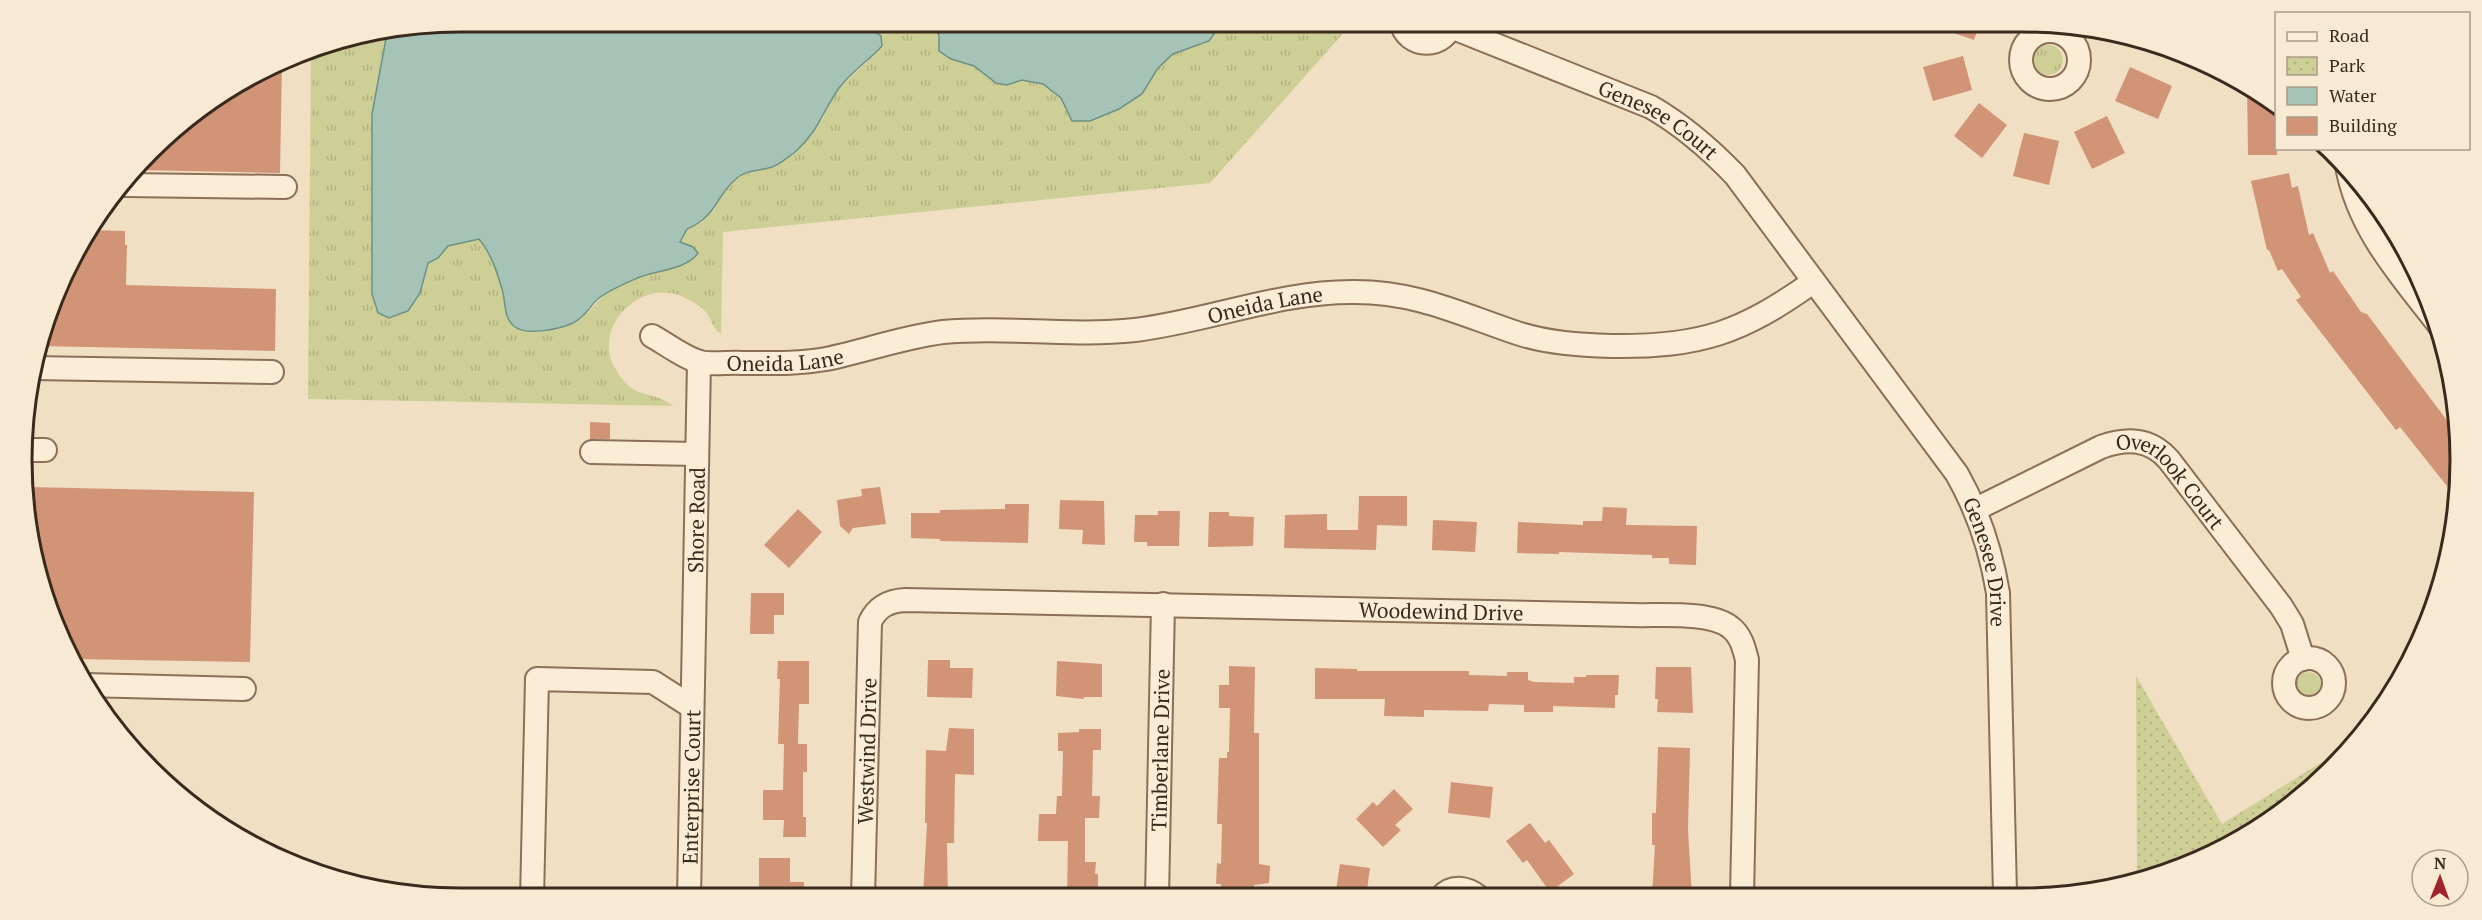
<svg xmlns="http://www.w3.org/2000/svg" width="2482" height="920" viewBox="0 0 2482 920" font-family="'PT Serif',serif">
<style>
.grass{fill:url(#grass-tufts)}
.park{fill:url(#park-dots)}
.water{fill:#a5c3b7;stroke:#6b9285;stroke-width:1.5}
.building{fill:#d19476}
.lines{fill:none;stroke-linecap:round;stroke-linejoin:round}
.minor-casing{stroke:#8b6f58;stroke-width:26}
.minor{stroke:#fbecd6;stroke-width:22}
.labels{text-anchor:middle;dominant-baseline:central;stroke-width:6;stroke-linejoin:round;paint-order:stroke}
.street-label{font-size:21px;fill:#3a291d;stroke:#f7e9d2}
.rim{fill:none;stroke:#3a291d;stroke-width:3}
</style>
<defs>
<pattern id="grass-tufts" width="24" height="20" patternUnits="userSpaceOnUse" patternTransform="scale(1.5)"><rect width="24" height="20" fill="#cecf96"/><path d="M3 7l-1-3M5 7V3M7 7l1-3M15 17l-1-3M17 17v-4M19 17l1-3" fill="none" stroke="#b2b281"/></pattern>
<pattern id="park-dots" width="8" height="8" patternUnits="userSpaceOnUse" patternTransform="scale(1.5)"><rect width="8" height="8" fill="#cecf96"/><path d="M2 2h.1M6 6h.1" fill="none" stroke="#b2b281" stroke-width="1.8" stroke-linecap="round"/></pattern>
</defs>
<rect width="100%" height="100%" fill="#f0dfc2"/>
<path class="grass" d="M 868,21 L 934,21 L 939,36 L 939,51 L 951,59 L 974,66 L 996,83 L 1007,85 L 1022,80 L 1043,84 L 1061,98 L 1072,121 L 1089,121 L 1119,109 L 1142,94 L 1158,68 L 1173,54 L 1209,41 L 1223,21 L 1354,21 L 1210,183 L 723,232 L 721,334 C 713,330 712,319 706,312 C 700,306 691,300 683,297 C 640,277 590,329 616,370 C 636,403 651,388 673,406 L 308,399 L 311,48 L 319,44 L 387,33 L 372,114 L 372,294 L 420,293 L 428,263 L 438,258 L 448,246 L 479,239 C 491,253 498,273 503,290 C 506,303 506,314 513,326 L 588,313 C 606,286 647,270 680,267 L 679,243 L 687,229 L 701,223 L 714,210 L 721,195 L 739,175 L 774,167 L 822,120 L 832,99 L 841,86 L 868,61 L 881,36 L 872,30 L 866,22 Z
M2033 60a15 15 0 1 1 30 0a15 15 0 1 1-30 0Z
M2295 685a13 13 0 1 1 26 0a13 13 0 1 1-26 0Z"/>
<path class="park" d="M 2136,676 L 2222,824 L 2346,747 L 2312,790 L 2216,854 L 2137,878 Z"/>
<path class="water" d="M 460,21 L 868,21 L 867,23 L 872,30 L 881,36 L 882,46 C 868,61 851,72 839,88 C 822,112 819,131 795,152 C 788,157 779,165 772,167 C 761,171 745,170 737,178 C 714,197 718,216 687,229 L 680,242 L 693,247 L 698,253 C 687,269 659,270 640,277 C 626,283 611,289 599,298 C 589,306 588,315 573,323 C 560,329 527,336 515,327 C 503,319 506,301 502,289 C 497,272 491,253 479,239 L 448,246 L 438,258 L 428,263 L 420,293 L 408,311 L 389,318 L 378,313 L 372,294 L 372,114 L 387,33 Z
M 934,21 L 1223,21 L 1209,41 L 1173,54 L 1158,68 L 1142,94 L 1119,109 L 1090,121 L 1072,121 L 1061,98 L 1043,84 L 1022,80 L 1007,85 L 996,83 L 974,66 L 951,59 L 939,51 L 939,36 Z"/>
<path class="building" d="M 1925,21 L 1981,21 L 1974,40 L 1925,23 Z
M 1963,56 L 1972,90 L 1933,101 L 1923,67 Z
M 282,61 L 280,173 L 137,170 L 171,130 L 241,80 Z
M 2130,67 L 2172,86 L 2158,119 L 2115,101 Z
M 2247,85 L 2277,104 L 2277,155 L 2248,155 Z
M 1979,103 L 2007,125 L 1982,158 L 1954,136 Z
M 2107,116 L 2125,153 L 2092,169 L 2074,132 Z
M 2024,133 L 2059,141 L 2049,185 L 2013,176 Z
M 2289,173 L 2292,188 L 2298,186 L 2309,235 L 2313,233 L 2330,273 L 2333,271 L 2361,312 L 2367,314 L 2458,435 L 2460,489 L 2458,500 L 2400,427 L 2396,430 L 2350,370 L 2296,300 L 2301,297 L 2282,269 L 2278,271 L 2269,250 L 2267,250 L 2251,181 Z
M 88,230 L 125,231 L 125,245 L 127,245 L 126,285 L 276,289 L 275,351 L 38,346 L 44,319 L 80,241 Z
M 590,422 L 610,423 L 610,439 L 590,439 Z
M 28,487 L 254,492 L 250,662 L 71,659 L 54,628 L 30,546 Z
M 880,487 L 886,524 L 853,528 L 849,534 L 840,526 L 837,500 L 862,496 L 861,489 Z
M 1359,496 L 1407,496 L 1407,526 L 1377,525 L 1376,550 L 1284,548 L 1285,515 L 1327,514 L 1327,530 L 1358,530 Z
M 1060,500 L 1104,501 L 1105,545 L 1082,544 L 1083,530 L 1059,529 Z
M 1005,504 L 1029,504 L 1028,543 L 940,541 L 940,539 L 911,538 L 911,513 L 940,513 L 940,510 L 1005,509 Z
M 1603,507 L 1627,508 L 1626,525 L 1697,526 L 1696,565 L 1669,564 L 1669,558 L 1652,558 L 1652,555 L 1559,552 L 1559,554 L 1517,553 L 1518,522 L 1583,525 L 1583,521 L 1602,521 Z
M 798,509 L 822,532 L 789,568 L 764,545 Z
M 1158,511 L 1180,511 L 1179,546 L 1147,546 L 1147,542 L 1134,542 L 1135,515 L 1158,515 Z
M 1209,512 L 1229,512 L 1229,516 L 1254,517 L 1253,546 L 1208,547 Z
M 1433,520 L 1477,522 L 1475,552 L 1432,550 Z
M 751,593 L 784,593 L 784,615 L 774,615 L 774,634 L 750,634 Z
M 928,660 L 950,660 L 950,668 L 973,668 L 972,698 L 927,697 Z
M 778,661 L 809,661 L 809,704 L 799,704 L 798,744 L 807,744 L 807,772 L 803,772 L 803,817 L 806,817 L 806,837 L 783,837 L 784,820 L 763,820 L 763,790 L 783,790 L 784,744 L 778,744 L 780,679 L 777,679 Z
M 1057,661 L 1102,664 L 1102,697 L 1084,697 L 1084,699 L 1056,696 Z
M 1229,666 L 1255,667 L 1254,733 L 1259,733 L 1259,864 L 1270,866 L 1269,883 L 1254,885 L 1254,897 L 1221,897 L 1221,884 L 1216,884 L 1217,863 L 1221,864 L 1222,824 L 1217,824 L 1219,758 L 1227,758 L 1227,752 L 1229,752 L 1230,708 L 1219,708 L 1219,685 L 1229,685 Z
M 1656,667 L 1691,667 L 1693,713 L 1657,712 L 1658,699 L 1655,699 Z
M 1315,668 L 1357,669 L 1357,671 L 1469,671 L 1469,675 L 1507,676 L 1507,672 L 1528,672 L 1528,680 L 1534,682 L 1574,683 L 1574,677 L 1586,677 L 1586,675 L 1619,675 L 1618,695 L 1615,695 L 1615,708 L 1553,706 L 1553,712 L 1524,712 L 1524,705 L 1489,704 L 1488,711 L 1424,710 L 1424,717 L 1384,716 L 1385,699 L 1315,699 Z
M 949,728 L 974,729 L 974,775 L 955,774 L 954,843 L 947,843 L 948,898 L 923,898 L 927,823 L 925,823 L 926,750 L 946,751 Z
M 1079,729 L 1101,729 L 1101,750 L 1093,750 L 1092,796 L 1100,796 L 1099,818 L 1085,818 L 1085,862 L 1096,862 L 1095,874 L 1098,874 L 1098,897 L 1067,898 L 1068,841 L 1038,841 L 1039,814 L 1056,814 L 1057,796 L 1062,796 L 1063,751 L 1058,751 L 1058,733 L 1079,732 Z
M 1658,747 L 1690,748 L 1688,830 L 1692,896 L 1652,896 L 1655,845 L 1652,845 L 1652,813 L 1656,813 Z
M 1451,782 L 1493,787 L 1490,818 L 1448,813 Z
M 1394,789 L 1413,809 L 1395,825 L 1401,830 L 1383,847 L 1356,819 L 1373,802 L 1377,806 Z
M 1530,823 L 1545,843 L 1549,840 L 1574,874 L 1550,892 L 1527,860 L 1523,863 L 1506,841 Z
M 759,858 L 790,858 L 790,882 L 804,882 L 804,898 L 759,898 Z
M 1340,864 L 1370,868 L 1366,897 L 1335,897 Z"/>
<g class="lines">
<g class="minor-casing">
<g id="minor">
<path d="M 1401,21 C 1406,50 1447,50 1452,21"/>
<path id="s1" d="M 1451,27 L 1651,107 C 1684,126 1709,148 1735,175 L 1957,474 C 1979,513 1991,550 1998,593 L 2005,895"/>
<circle cx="2050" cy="60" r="29"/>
<path d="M 2347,166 C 2358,229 2401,276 2439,325"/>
<path d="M 126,185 L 285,187"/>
<path id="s2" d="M 652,336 C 665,343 686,359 700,362 C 712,365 729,362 742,363 C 770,363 798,364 826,359 C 865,351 903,337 943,332 C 1007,326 1071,337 1135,330 C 1209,321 1280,291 1355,292 C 1417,292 1460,314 1517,333 C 1547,343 1580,345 1612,346 C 1701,347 1741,333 1813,282"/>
<path d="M 33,368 L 272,372"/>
<path d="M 26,450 L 45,450"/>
<path d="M 592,452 L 697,454"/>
<path id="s3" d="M 1976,509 L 2101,447 C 2127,438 2150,438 2169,460 L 2281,606 L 2292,624 L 2303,659"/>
<circle cx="2309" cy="683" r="25"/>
<path d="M 85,685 L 244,689"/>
<path id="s4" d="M 1157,897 L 1163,604"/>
<path d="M 1441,897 C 1452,885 1466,887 1479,897"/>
<path id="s5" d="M 689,898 L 699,362"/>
<path id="s6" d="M 863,898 L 870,622 C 877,607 888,601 905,600 L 1632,615 C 1658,616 1710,611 1730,627 C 1741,635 1744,648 1747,660 L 1742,896"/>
<path d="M 532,899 L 537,679 L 653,682 L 692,707"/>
</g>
</g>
<use href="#minor" class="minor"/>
</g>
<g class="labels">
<g class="street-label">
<text stroke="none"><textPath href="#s1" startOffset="228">Genesee Court</textPath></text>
<text stroke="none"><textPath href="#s2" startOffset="626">Oneida Lane</textPath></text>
<text stroke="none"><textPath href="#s2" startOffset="140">Oneida Lane</textPath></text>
<text stroke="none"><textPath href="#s3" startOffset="226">Overlook Court</textPath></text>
<text stroke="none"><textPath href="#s5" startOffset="378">Shore Road</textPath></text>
<text stroke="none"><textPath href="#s1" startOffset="790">Genesee Drive</textPath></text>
<text stroke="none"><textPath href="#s6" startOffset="856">Woodewind Drive</textPath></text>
<text stroke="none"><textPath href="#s6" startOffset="147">Westwind Drive</textPath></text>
<text stroke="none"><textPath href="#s4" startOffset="147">Timberlane Drive</textPath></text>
<text stroke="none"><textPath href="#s5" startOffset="111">Enterprise Court</textPath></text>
</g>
</g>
<path d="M0 0H2482V920H0ZM460 32H2022A428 428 0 0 1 2450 460V460A428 428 0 0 1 2022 888H460A428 428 0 0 1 32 460V460A428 428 0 0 1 460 32Z" fill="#f7e9d2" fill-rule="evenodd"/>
<path class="rim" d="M460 32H2022A428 428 0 0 1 2450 460V460A428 428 0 0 1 2022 888H460A428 428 0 0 1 32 460V460A428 428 0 0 1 460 32Z"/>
<rect x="2275" y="12" width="195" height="138" fill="#f7e9d2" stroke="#ab9c8a" stroke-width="1.5"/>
<rect x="2287" y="32" width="30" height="9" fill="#fbecd6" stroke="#ab9c8a" stroke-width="1.5"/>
<text x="2329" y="42" font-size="18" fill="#3a291d">Road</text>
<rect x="2287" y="57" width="30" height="18" fill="url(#park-dots)" stroke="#ab9c8a" stroke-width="1.5"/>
<text x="2329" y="72" font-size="18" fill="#3a291d">Park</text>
<rect x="2287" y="87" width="30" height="18" fill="#a5c3b7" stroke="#ab9c8a" stroke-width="1.5"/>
<text x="2329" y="102" font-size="18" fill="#3a291d">Water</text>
<rect x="2287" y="117" width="30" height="18" fill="#d19476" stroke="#ab9c8a" stroke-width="1.5"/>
<text x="2329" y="132" font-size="18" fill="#3a291d">Building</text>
<g transform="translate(2440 878) rotate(1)"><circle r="28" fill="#f7e9d2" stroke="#ab9c8a" stroke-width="1.5"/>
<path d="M0-4.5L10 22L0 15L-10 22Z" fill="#9e2530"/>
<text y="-9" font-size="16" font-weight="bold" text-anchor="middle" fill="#3a291d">N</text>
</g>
</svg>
